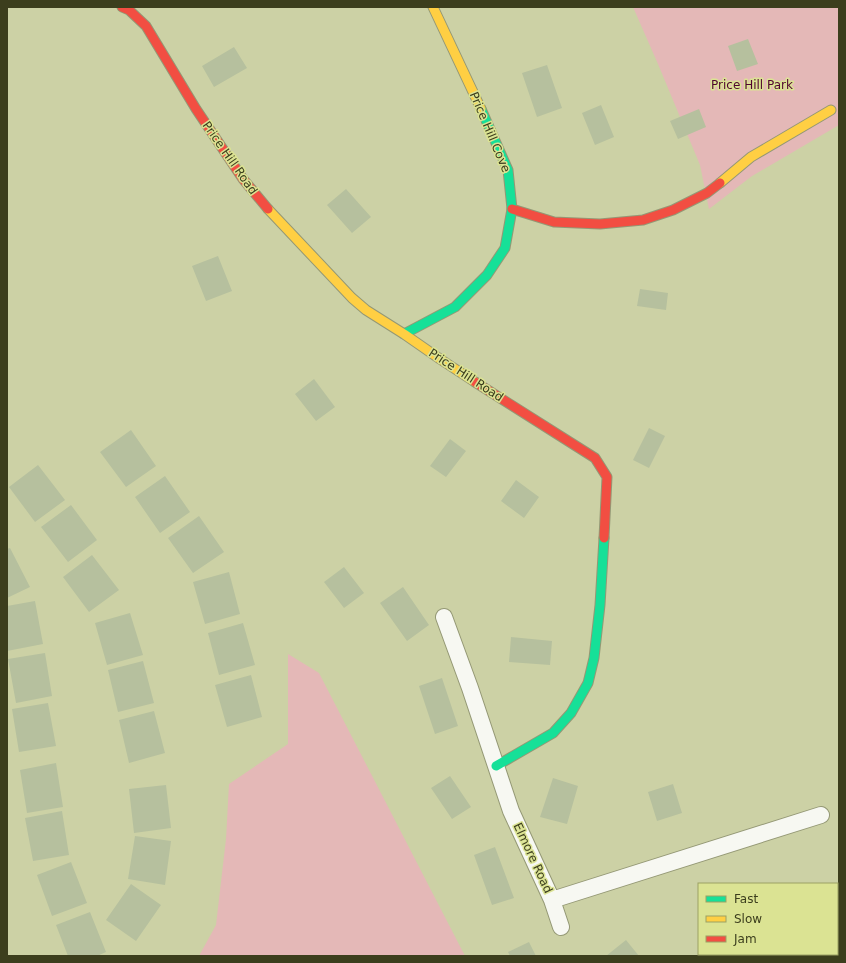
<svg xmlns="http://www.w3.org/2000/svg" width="846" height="963" viewBox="0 0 846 963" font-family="'DejaVu Sans',sans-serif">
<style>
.green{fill:#e4b8b7}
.building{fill:#b6c09e}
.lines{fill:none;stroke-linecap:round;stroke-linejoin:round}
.street-casing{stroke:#949875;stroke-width:18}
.fast-casing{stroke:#949875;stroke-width:11}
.slow-casing{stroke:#949875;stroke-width:11}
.jam-casing{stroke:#949875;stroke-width:11}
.street{stroke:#f7f8f2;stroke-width:16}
.fast{stroke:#16e098;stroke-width:9}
.slow{stroke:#ffcf43;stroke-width:9}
.jam{stroke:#f24e42;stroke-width:9}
.labels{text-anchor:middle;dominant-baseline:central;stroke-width:3;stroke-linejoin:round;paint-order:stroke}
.park-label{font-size:12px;fill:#50042f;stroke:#dbe393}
.street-label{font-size:12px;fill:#3c3e1d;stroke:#dbe393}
</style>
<rect width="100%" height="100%" fill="#ccd1a5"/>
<path class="green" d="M 633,7 L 839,7 L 839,125 L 752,176 L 709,209 L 700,165 L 658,64 Z
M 288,654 L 319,673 L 465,956 L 199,956 L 216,925 L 226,839 L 229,784 L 288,744 Z"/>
<path class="building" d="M 748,39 L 758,64 L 737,71 L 728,46 Z
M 234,47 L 247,68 L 214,87 L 202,66 Z
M 547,65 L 562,108 L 537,117 L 522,73 Z
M 601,105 L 614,137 L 595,145 L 582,113 Z
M 699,109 L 706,127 L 678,139 L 670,121 Z
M 346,189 L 371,217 L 352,233 L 327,205 Z
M 218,256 L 232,291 L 206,301 L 192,266 Z
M 640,289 L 668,293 L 666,310 L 637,306 Z
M 314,379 L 335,407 L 316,421 L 295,394 Z
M 649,428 L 665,436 L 649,468 L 633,460 Z
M 131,430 L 156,466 L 126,487 L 100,452 Z
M 450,439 L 466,451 L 446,477 L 430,466 Z
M 38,465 L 65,500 L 35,522 L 9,487 Z
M 165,476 L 190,512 L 160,533 L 135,497 Z
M 516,480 L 539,497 L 524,518 L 501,501 Z
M 71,505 L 97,540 L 68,562 L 41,527 Z
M 199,516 L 224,552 L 193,573 L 168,538 Z
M 10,548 L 30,587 L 7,598 L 7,549 Z
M 92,555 L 119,590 L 89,612 L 63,577 Z
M 344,567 L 364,593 L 344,608 L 324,582 Z
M 229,572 L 240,614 L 205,624 L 193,582 Z
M 403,587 L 429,625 L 407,641 L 380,603 Z
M 35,601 L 43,644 L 7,651 L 7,606 Z
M 130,613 L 143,655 L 107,665 L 95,623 Z
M 243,623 L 255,665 L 219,675 L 208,633 Z
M 511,637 L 552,641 L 550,665 L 509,662 Z
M 45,653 L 52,696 L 16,703 L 8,659 Z
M 143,661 L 154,703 L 118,712 L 108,670 Z
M 251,675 L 262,717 L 227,727 L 215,685 Z
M 442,678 L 458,726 L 435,734 L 419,686 Z
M 48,703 L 56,746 L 19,752 L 12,709 Z
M 154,711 L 165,753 L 129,763 L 119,720 Z
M 56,763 L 63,807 L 27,813 L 20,770 Z
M 450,776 L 471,807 L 452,819 L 431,788 Z
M 553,778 L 578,786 L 567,824 L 540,817 Z
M 673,784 L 682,813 L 657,821 L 648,792 Z
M 166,785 L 171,828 L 134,833 L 129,789 Z
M 62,811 L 69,855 L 33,861 L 25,818 Z
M 135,836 L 171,841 L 165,885 L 128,879 Z
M 495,847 L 514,898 L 492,905 L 474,855 Z
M 71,862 L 87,903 L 52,916 L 37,875 Z
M 131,884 L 161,905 L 136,941 L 106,920 Z
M 90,912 L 106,952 L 97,956 L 68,956 L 56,925 Z
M 626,940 L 639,956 L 606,956 Z
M 529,942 L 536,956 L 510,956 L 508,952 Z"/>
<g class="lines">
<g class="street-casing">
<path id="street" d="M 444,617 L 470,688 L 511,811 L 552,900 L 561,927
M 552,900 L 821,815"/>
</g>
<g class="fast-casing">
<path id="fast" d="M 404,334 L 455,307 L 487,275 L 505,248 L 512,209 L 508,170 L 481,109
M 496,766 L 553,733 L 571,713 L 588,683 L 594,658 L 600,605 L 604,538"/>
</g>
<g class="slow-casing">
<path id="slow" d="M 433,7 L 481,109
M 720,183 L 751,157 L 831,110
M 268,209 L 352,298 L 366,310 L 404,334 L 440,359 L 475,382"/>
</g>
<g class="jam-casing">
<path id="jam" d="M 122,7 L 129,10 L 146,26 L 196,109 L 243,179 L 268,209
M 512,209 L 554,222 L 600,224 L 643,220 L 673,210 L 707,193 L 720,183
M 475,382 L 595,458 L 607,477 L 604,538"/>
</g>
<use href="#street" class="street"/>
<use href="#fast" class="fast"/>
<use href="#slow" class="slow"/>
<use href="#jam" class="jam"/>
</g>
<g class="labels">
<g class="park-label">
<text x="752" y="85">Price Hill Park</text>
</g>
<g class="street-label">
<text transform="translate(490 132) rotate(67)">Price Hill Cove</text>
<text transform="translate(230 158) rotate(55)">Price Hill Road</text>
<text transform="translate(466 375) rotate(33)">Price Hill Road</text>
<text transform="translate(533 858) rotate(65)">Elmore Road</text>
</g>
</g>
<rect width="846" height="963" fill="none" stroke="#3c3e1d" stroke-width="16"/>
<rect x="698" y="883" width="140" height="72" fill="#dbe393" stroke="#9ba164"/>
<rect x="706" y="896" width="20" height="6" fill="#16e098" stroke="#9ba164"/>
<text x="734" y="903" font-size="12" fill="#3c3e1d">Fast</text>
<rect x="706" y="916" width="20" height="6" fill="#ffcf43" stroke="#9ba164"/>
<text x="734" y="923" font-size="12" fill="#3c3e1d">Slow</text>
<rect x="706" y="936" width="20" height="6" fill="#f24e42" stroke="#9ba164"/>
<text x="734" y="943" font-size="12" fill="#3c3e1d">Jam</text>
</svg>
